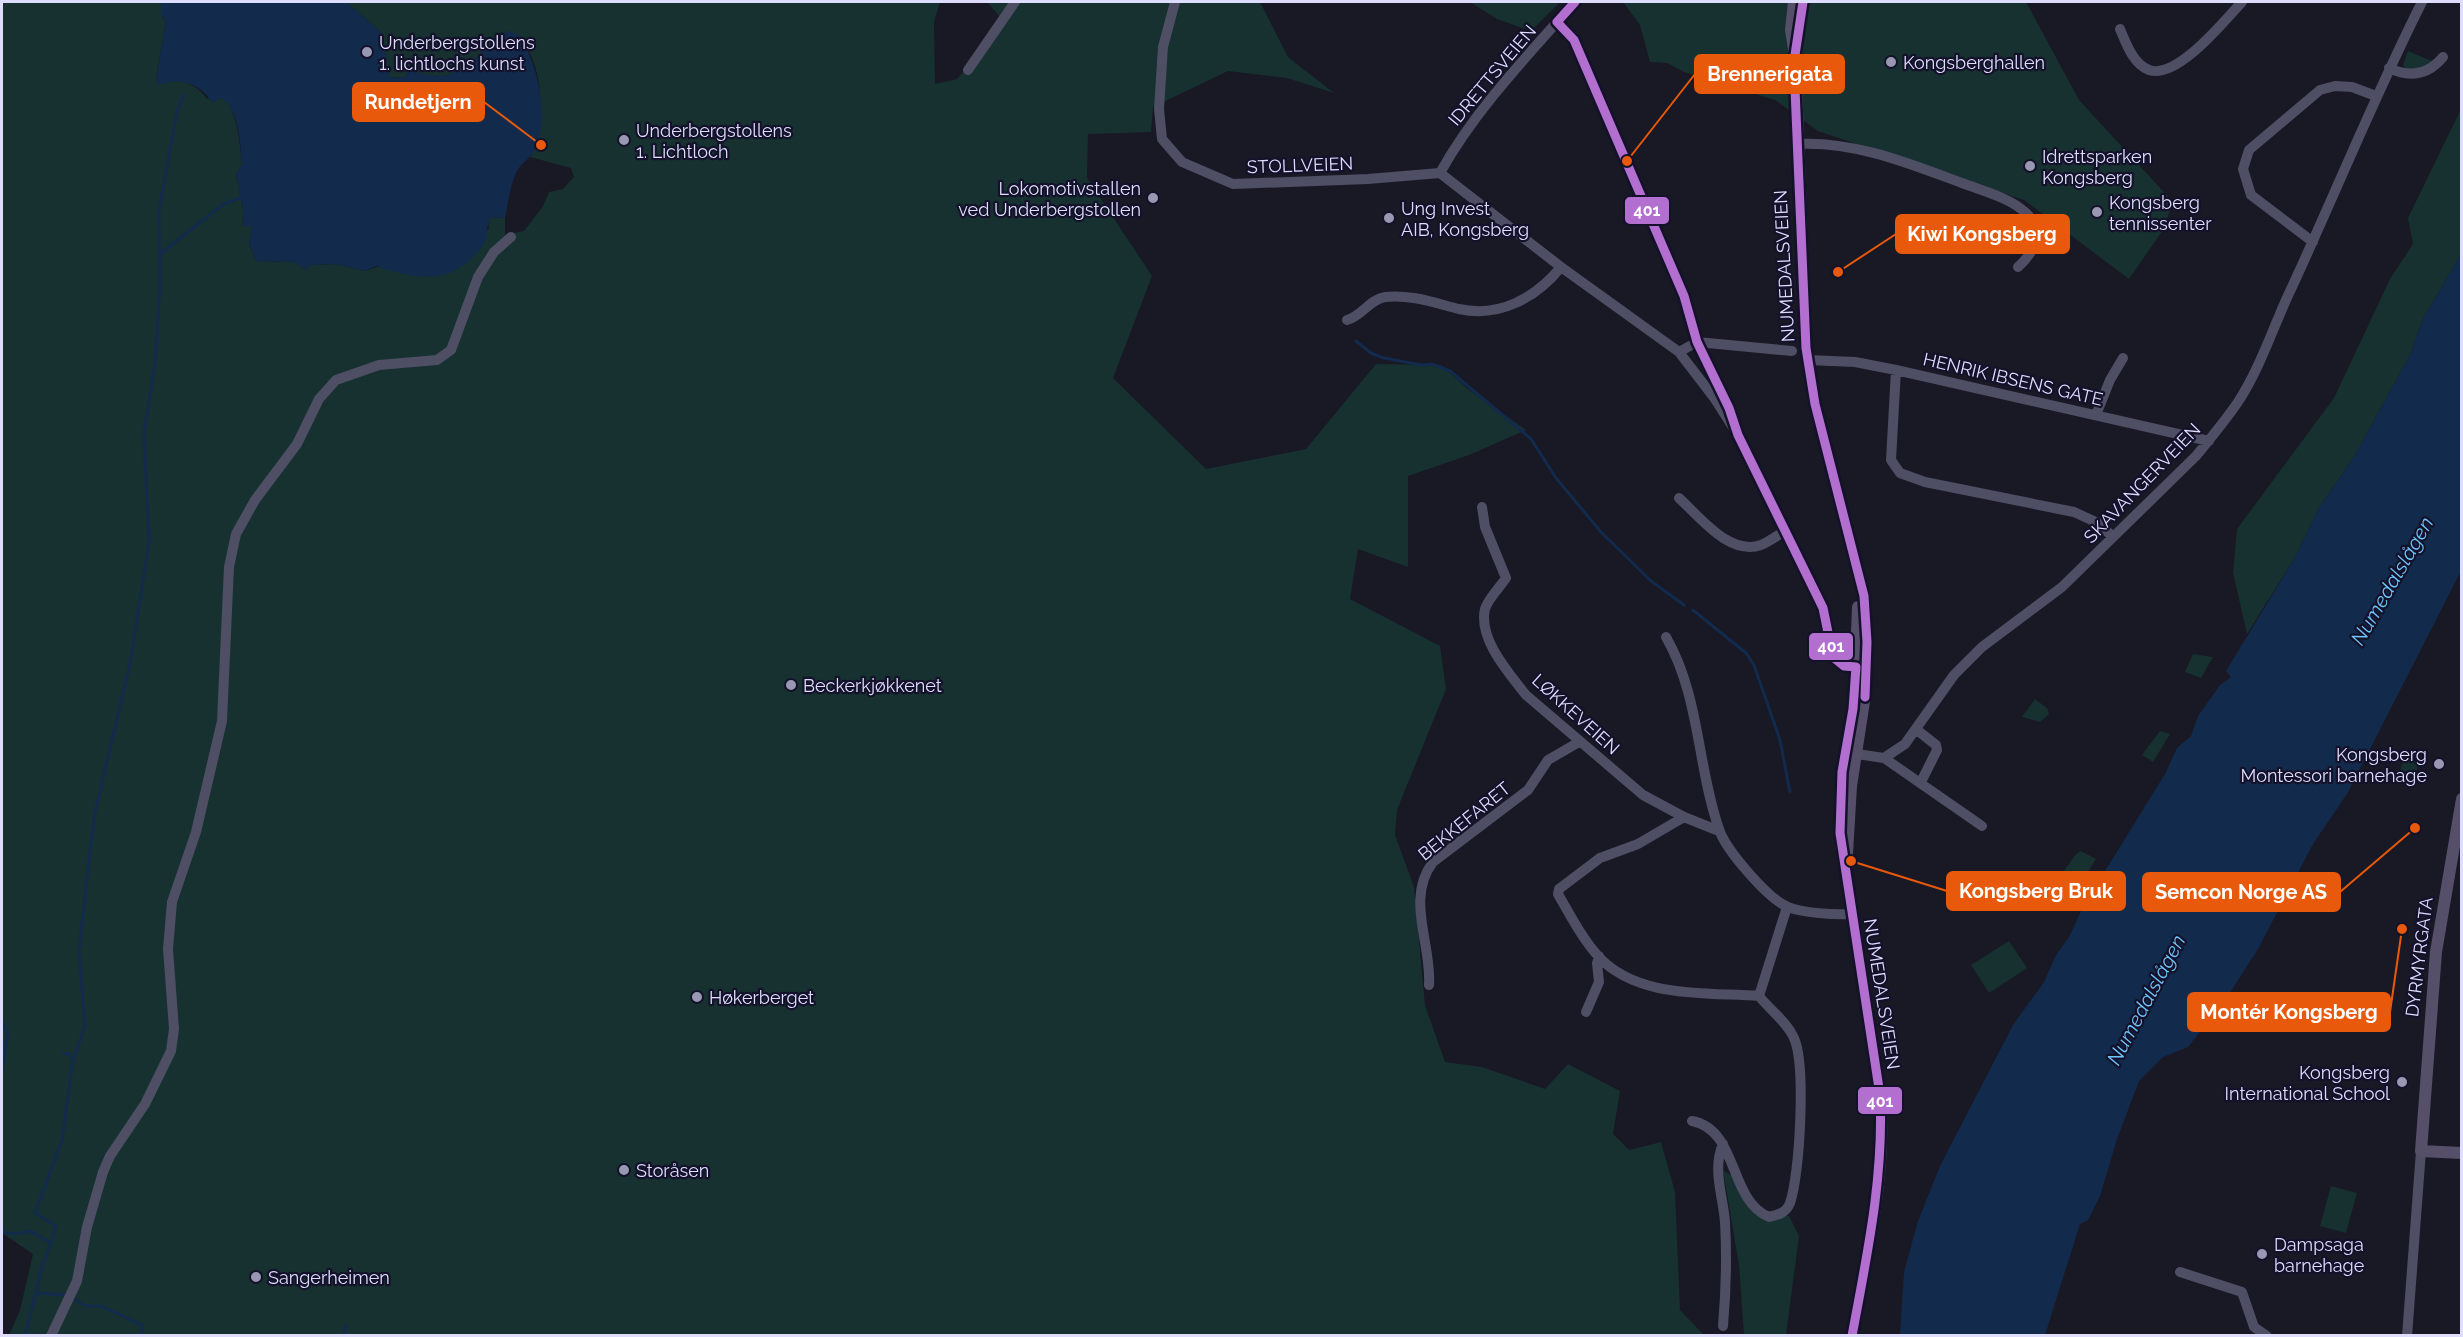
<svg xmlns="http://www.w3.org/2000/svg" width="2463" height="1337" viewBox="0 0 2463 1337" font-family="Raleway,sans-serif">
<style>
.green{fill:#16312f}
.water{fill:#122b4c}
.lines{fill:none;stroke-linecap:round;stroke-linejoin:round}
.stream{stroke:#122b4c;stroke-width:3}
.minor{stroke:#4e4e65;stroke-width:10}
.major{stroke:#554f6a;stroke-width:12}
.bus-1-casing{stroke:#14122b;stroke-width:14}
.bus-1{stroke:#b36fd0;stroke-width:9}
.poi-dot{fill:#9998b2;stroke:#14122b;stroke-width:2}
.labels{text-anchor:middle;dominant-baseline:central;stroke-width:4.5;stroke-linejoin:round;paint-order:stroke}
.poi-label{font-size:18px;fill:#deddfe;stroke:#14122b;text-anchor:start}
.street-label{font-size:18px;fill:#deddfe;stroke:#14122b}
.water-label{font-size:20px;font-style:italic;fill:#6ec5fb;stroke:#14122b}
.leader{fill:none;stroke:#e8590c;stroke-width:2}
.callout-dot{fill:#e8590c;stroke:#14122b;stroke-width:2}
.callout{fill:#e8590c;stroke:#e8590c;stroke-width:2}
.callout-label{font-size:20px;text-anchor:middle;font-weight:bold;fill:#fff}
.line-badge{stroke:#14122b;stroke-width:2}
.badge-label{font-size:16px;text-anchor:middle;font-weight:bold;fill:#fff}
</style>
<rect width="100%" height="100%" fill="#191825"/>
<path class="green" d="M 2,2 L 161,2 L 161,15 L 166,21 L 156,79 L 158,85 C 176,76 195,82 207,99 C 210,98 218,97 221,98 C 237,101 241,153 242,165 L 236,175 L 244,215 L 242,225 L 252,226 L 249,244 L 256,261 L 294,262 L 306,270 L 310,265 L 336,264 L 365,271 L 489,229 L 488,221 L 491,217 L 505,218 L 505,235 L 524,231 L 543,206 L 549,192 L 563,189 L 574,177 L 571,168 L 530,157 C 546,134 543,78 530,54 C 526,45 514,37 507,31 C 468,58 465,89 409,71 L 405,77 L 389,78 L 381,32 L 346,2 L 940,2 L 934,22 L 935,84 L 957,79 L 994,37 L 1001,18 L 987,2 L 1260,2 L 1288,57 L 1334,93 L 1287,78 L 1228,71 L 1153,107 L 1151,132 L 1088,134 L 1087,178 L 1152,276 L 1113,378 L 1206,469 L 1306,449 L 1376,364 L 1441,365 L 1468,389 L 1526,430 L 1469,455 L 1408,476 L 1408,567 L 1358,549 L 1350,599 L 1440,646 L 1446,689 L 1397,810 L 1395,835 L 1414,887 L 1425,1005 L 1445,1062 L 1482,1067 L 1545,1089 L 1568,1064 L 1620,1091 L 1613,1134 L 1629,1150 L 1661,1142 L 1675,1192 L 1680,1310 L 1704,1335 L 9,1335 L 20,1310 L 33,1254 L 2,1233 Z
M 1470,2 L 1560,2 L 1531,31 L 1497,19 Z
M 1623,2 L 2026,2 L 2079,100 L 2173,202 L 2163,230 L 2129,279 L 2024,200 L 1818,131 L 1775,100 L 1684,72 L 1667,63 L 1650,62 L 1640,25 Z
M 2408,51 L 2434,62 L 2428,67 L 2406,71 L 2403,65 Z
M 2461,109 L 2461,254 L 2422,321 L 2410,355 L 2354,457 L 2320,506 L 2294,559 L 2247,634 L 2233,573 L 2237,529 L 2334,398 L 2390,279 L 2413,244 L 2408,218 Z
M 2193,654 L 2213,657 L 2201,678 L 2185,672 Z
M 2035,699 L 2047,708 L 2049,714 L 2040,722 L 2022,717 Z
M 2160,731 L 2170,734 L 2153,762 L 2142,755 Z
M 2403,759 L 2418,762 L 2416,776 L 2400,773 Z
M 2081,851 L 2096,859 L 2079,887 L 2061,875 L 2076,854 Z
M 2009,941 L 2027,968 L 1989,993 L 1971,965 Z
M 1723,1170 L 1742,1182 L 1762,1211 L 1789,1216 L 1799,1236 L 1786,1335 L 1744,1335 L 1739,1265 Z
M 2331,1186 L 2357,1193 L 2346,1233 L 2320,1226 Z"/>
<path class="water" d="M 161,2 L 346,2 L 381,32 L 390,78 L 405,77 L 409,70 C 465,89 468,58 507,31 L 520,35 C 537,66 550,113 536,148 C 532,158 521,162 516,173 C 510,186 508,204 505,218 L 491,217 C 485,225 489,238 482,247 C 452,286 418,280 376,266 L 365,271 L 336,264 L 310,265 L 306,270 L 294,262 L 256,261 L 249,244 L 252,226 L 242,226 L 244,215 L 236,174 L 242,165 C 240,145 240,109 221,98 L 212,103 C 203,85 178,75 158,86 L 156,79 L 166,21 L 161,15 Z
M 2461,254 L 2461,571 L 2347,794 L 2313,844 L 2258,949 L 2226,999 L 2188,1047 L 2163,1057 L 2139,1081 L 2117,1139 L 2100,1196 L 2088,1220 L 2080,1224 L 2045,1335 L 1900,1335 L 1904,1272 L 1918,1221 L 1940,1166 L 2013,1025 L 2044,982 L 2056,955 L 2069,937 L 2084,905 L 2165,774 L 2177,748 L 2191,736 L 2198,716 L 2220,685 L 2231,677 L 2226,671 L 2294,559 L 2320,506 L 2354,457 L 2410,355 L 2422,321 Z"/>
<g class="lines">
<path class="stream" d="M 160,254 L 222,205 L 241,197
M 1356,341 L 1371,353 L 1384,358 L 1422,365 L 1432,364 L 1450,371 L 1531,439 L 1556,478 L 1601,532 L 1651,581 L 1684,605
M 1693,610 L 1746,653 L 1754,665 L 1780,740 L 1790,792
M 2,1023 L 8,1032 L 2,1071
M 63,1053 L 70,1055 L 73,1060
M 2,1232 L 15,1234 L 30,1231 L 51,1243 L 43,1263 L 25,1336
M 51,1243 L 56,1226 L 35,1213 L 62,1140 L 73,1060 L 85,1026 L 79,951 L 94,817 L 130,663 L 149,542 L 144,434 L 155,362 L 160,287 L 159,211 L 177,111 L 184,95
M 36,1293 L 68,1295 L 85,1306 L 101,1306 L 142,1325 L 142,1336
M 343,1336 L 346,1326"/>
<path class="minor" d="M 1175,2 L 1163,47 L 1159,109 L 1162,139 L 1182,162 L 1233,184 L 1368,179 L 1440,173 L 1561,267 L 1679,352 L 1715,399 L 1738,435
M 1557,22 L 1574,40 L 1684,296 L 1697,342 L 1729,408 L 1738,435 L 1823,608 L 1833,657 L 1844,666 L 1862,668
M 2120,29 C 2126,43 2133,64 2149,70 C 2177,80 2224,21 2242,2
M 2389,68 C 2410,78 2428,75 2443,57
M 968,70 L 1015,2
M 1797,144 C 1855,141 1908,163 1962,183 C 1983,191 2008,197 2025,212 C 2045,230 2035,252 2018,267
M 1440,173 C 1475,110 1528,55 1575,2
M 2313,242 L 2251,195 L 2243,169 L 2249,150 L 2320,90 L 2335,86 L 2352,87 L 2376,96
M 1347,320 C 1362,316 1370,299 1385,297 C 1410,294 1435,303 1459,309 C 1499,318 1536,298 1561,267
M 1679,352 L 1697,342 L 1792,351
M 1808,360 L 1855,362 L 1896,370 L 2209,441
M 1896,370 L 1891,460 L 1900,473 L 1925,482 L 2074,512 L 2098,523 L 2113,537
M 2096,415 L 2110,380 L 2123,358
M 1679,498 C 1700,517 1729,556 1761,545 C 1769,542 1778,535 1785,531
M 1482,507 L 1485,527 L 1506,578 C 1500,587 1488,599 1485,609 C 1478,639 1509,673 1526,695 L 1643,795 L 1684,817 L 1719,831
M 1666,637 C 1700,696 1697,766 1719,829 C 1725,849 1768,899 1788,907 C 1802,913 1835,915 1851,914
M 1917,730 L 1936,745 L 1937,750 L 1921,782
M 1850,753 L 1884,758 L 1905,744 L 1954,675 L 1982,647 L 2062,587 L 2196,456 C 2210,439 2225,421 2238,402 C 2261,367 2274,324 2292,287 C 2336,192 2375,95 2422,2
M 1884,758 L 1982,826
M 1684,817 L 1638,844 L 1600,858 L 1559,889 L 1558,894 C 1570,915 1582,938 1598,956 C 1637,999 1707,992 1759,996 L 1787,907
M 1429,985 C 1432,944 1405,899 1433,862 L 1528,790 L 1548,760 L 1579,742
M 1586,1012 L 1599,982 L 1597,963 L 1599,956
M 1692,1121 C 1739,1130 1728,1200 1769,1217 C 1778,1215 1786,1213 1790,1203 C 1800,1174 1806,1065 1794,1038 C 1787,1022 1770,1010 1759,996
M 1723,1144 C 1712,1169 1723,1196 1725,1222 C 1727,1257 1726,1291 1723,1326
M 2180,1272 L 2242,1292 L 2254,1327 L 2267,1336
M 51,1336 L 77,1281 L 87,1227 L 103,1172 L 110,1156 L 145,1104 L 171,1051 L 174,1029 L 168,949 L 172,902 L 196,832 L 222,721 L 229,567 L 236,534 L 255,500 L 297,444 L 319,399 L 336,380 L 379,365 L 437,360 L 451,350 L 478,277 L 494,252 L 511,237
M 2407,1336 L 2421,1151"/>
<path class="major" d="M 1794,2 L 1791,30 L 1795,55 L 1806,348 L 1815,404 L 1864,596 L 1867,642 L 1865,695 L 1851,786 L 1846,871 L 1880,1095 C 1887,1175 1866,1257 1852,1336
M 1799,30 L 1803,2
M 2462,799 L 2436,952 L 2421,1151 L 2462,1153
M 1841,847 L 1841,789 L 1854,704 L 1858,607"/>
<g class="bus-1-casing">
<path id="bus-1" d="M 1575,2 L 1557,22 L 1574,40 L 1684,296 L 1697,342 L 1729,408 L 1738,435 L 1823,608 L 1833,657 L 1844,666 L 1856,667 L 1853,709 L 1842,772 L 1840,833 L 1880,1095 C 1884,1177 1867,1255 1852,1336
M 1803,2 L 1795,55 L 1795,89 L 1806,348 L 1815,404 L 1864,596 L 1867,642 L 1865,697"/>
</g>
<use href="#bus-1" class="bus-1"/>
</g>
<g class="poi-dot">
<circle cx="367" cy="52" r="6"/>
<circle cx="1891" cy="62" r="6"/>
<circle cx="624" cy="140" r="6"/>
<circle cx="2030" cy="166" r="6"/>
<circle cx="1153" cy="198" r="6"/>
<circle cx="2097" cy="212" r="6"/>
<circle cx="1389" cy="218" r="6"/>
<circle cx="791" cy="685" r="6"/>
<circle cx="2439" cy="764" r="6"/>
<circle cx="697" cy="997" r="6"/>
<circle cx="2402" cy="1082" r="6"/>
<circle cx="624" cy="1170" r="6"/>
<circle cx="2262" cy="1254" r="6"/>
<circle cx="256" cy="1277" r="6"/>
</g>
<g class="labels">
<g class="poi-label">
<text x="379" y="42">Underbergstollens<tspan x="379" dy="21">1. lichtlochs kunst</tspan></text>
<text x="1903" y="62">Kongsberghallen</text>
<text x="636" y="130">Underbergstollens<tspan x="636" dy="21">1. Lichtloch</tspan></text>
<text x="2042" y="156">Idrettsparken<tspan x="2042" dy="21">Kongsberg</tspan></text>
<text x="1141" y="188" text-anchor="end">Lokomotivstallen<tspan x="1141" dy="21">ved Underbergstollen</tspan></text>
<text x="2109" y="202">Kongsberg<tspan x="2109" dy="21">tennissenter</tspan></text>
<text x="1401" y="208">Ung Invest<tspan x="1401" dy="21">AIB, Kongsberg</tspan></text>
<text x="803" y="685">Beckerkjøkkenet</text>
<text x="2427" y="754" text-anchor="end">Kongsberg<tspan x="2427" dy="21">Montessori barnehage</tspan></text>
<text x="709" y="997">Høkerberget</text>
<text x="2390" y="1072" text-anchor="end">Kongsberg<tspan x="2390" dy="21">International School</tspan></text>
<text x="636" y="1170">Storåsen</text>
<text x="2274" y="1244">Dampsaga<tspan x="2274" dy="21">barnehage</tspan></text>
<text x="268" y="1277">Sangerheimen</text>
</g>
<g class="street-label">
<text transform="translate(1492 75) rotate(-50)">IDRETTSVEIEN</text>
<text transform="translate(1300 165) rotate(-2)">STOLLVEIEN</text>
<text transform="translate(1784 266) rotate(-93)">NUMEDALSVEIEN</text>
<text transform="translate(2013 379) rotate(13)">HENRIK IBSENS GATE</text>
<text transform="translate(2142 483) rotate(-46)">SKAVANGERVEIEN</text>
<text transform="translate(1576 714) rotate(42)">LØKKEVEIEN</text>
<text transform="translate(1464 821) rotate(-39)">BEKKEFARET</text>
<text transform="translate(2419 957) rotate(-83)">DYRMYRGATA</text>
<text transform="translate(1882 994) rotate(81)">NUMEDALSVEIEN</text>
</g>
<g class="water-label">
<text transform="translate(2392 581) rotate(-60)">Numedalslågen</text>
<text transform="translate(2146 1000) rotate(-62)">Numedalslågen</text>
</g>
</g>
<path class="leader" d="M1627 161L1695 74M541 145L484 102M1838 272L1896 234M1851 861L1947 891M2415 828L2340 892M2402 929L2390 1012"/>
<g class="callout-dot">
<circle cx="1627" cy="161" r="6"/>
<circle cx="541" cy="145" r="6"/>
<circle cx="1838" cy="272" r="6"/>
<circle cx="1851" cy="861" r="6"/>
<circle cx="2415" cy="828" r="6"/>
<circle cx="2402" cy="929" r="6"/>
</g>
<g class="callout">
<rect x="1695" y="55" width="149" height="38" rx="6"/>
<rect x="353" y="83" width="131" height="38" rx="6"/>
<rect x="1896" y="215" width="173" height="38" rx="6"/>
<rect x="1947" y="872" width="178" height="38" rx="6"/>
<rect x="2143" y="873" width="197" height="38" rx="6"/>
<rect x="2188" y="993" width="202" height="38" rx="6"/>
</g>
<g class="callout-label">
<text x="1770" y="81">Brennerigata</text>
<text x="418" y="109">Rundetjern</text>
<text x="1982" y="241">Kiwi Kongsberg</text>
<text x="2036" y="898">Kongsberg Bruk</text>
<text x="2241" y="899">Semcon Norge AS</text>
<text x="2289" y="1019">Montér Kongsberg</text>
</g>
<g class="line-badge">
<rect x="1624" y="196" width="46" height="29" rx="6" fill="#b36fd0"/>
<rect x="1808" y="632" width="46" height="29" rx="6" fill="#b36fd0"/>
<rect x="1857" y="1086" width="46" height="29" rx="6" fill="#b36fd0"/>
</g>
<g class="badge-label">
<text x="1647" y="216">401</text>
<text x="1831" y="652">401</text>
<text x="1880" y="1107">401</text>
</g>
<rect width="2463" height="1337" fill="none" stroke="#deddfe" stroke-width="6"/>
</svg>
